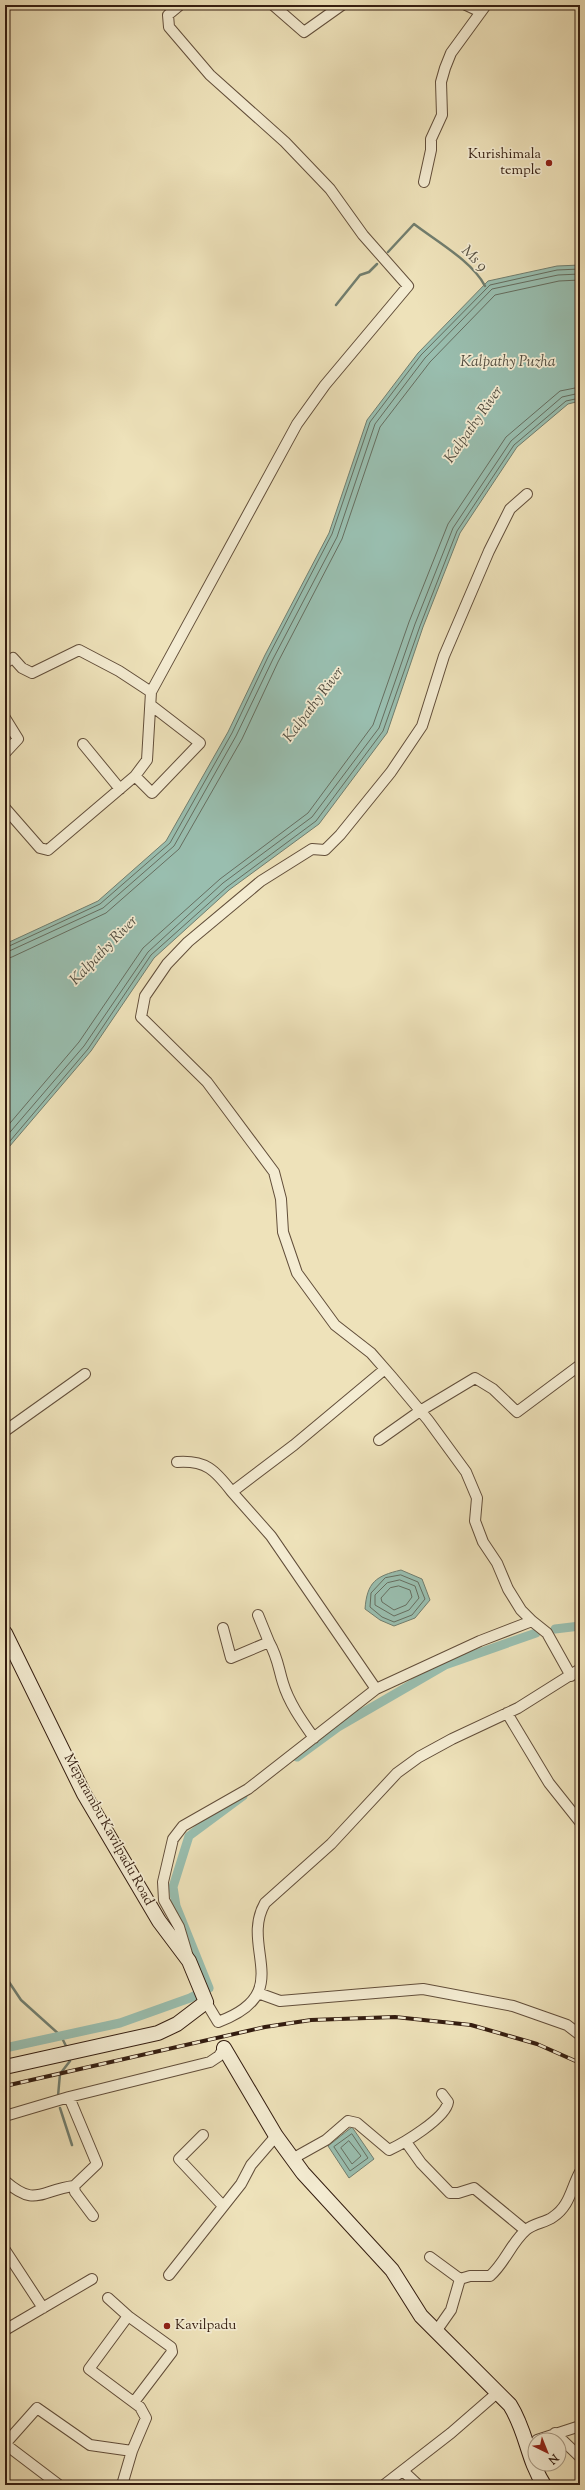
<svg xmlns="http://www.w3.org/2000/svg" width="585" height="2490" viewBox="0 0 585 2490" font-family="'Sorts Mill Goudy',serif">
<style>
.water{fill:#99beaf;stroke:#717e6f}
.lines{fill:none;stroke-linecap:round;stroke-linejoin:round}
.shore{stroke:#666e60;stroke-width:1}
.stream{stroke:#717e6f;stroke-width:2.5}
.canal{stroke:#99beaf;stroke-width:9}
.street-casing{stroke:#624e3a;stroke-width:12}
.secondary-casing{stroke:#341d10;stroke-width:16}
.street{stroke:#f4ecd2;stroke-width:10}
.secondary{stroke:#f4ecd2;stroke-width:14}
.rail-casing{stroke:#341d10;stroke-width:4}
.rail{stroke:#f4ecd2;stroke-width:2.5;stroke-dasharray:8;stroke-linecap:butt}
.poi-dot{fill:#8f2418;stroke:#f4ecd2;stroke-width:1.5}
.labels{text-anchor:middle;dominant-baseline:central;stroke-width:3.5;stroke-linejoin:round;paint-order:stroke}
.poi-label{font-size:14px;fill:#341d10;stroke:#f4ecd2;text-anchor:end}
.street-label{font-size:14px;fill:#341d10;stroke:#f4ecd2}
.water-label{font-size:15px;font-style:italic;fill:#524d40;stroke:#f4ecd2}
</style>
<rect width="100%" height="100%" fill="#eee2ba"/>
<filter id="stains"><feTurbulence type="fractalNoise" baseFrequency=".005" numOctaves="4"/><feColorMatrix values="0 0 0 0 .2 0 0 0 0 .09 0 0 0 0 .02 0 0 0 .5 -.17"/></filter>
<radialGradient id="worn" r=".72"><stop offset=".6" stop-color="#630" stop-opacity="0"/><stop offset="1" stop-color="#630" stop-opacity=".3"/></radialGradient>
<path class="water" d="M 580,265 L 580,401 L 568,404 L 517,447 L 460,533 L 423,627 L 387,733 L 319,824 L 229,890 L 154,958 L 91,1051 L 9,1147 L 5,1155 L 5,944 L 98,901 L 166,841 L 228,732 L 265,655 L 329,533 L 367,420 L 418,353 L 488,281 L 557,266 Z
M 401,1570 L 422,1579 L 430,1600 L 415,1618 L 394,1626 L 380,1620 L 365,1609 C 367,1582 376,1576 401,1570 Z
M 352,2127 L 374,2159 L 349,2178 L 328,2146 Z"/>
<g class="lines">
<path class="shore" d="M 5,948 L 100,904 L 170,843 L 232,733 L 268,657 L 332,534 L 370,422 L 421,355 L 490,285 L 557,270 L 580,269
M 5,953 L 103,908 L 174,846 L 236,736 L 273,659 L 337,537 L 375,424 L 425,358 L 492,289 L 558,275 L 580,274
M 5,959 L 12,957 L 106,913 L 179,849 L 242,739 L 278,662 L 342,539 L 380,427 L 430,362 L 495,295 L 559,281 L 580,280
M 5,1129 L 79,1042 L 143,948 L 220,879 L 308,813 L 373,725 L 409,622 L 448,524 L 506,437 L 560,391 L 580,387
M 5,1138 L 84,1046 L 148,952 L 223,883 L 312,817 L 379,728 L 415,624 L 453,528 L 511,441 L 562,397 L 580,393
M 5,1147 L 88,1049 L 151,955 L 227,887 L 316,821 L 383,731 L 420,626 L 457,531 L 514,445 L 566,401 L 580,398
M 401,1575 L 418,1582 L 425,1599 L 412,1615 L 394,1622 L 382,1617 L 370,1607 L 371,1593 L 385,1578 Z
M 400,1580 L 415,1586 L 419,1598 L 409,1610 L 394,1616 L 375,1605 L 375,1595 L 387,1583 Z
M 399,1586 L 410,1590 L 412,1597 L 406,1605 L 394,1610 L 382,1602 L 381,1598 L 390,1588 Z
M 352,2134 L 368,2158 L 350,2171 L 334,2147 Z
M 349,2141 L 361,2156 L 352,2164 L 341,2148 Z"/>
<path class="stream" d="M 388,252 L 414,224 C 436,241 472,261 485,286
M 336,305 L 360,275 L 369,272 L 377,264
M 5,1976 L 21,2000 L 61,2036 L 67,2048
M 58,2096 L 60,2074 L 70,2061 L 69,2057
M 60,2108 L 72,2145"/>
<path class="canal" d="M 555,1629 L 580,1626
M 297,1757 L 338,1727 L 445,1665 L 536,1633
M 5,2048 L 120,2023 L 190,1998 L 209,1988 L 176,1906 L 173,1887 L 189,1836 L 243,1796"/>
<g class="street-casing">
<path id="street" d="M 273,5 L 304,32 L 342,5
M 466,5 L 481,12
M 424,182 L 431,150 L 431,139 L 442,115 L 441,82 L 445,68 L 451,53 L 486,5
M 5,663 L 13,658 L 22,668 L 32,673 L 79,650 L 119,671 L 151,692
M 5,718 L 18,739 L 5,753
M 83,744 L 120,789
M 135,776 L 152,793 L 200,743 L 152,706
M 5,808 L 40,848 L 48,850 L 135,776 L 147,760 L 151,692 L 297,424 L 325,385 L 408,286 L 363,235 L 330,189 L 285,142 L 210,75 L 169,27 L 168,15 L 180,5
M 5,1431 L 85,1374
M 379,1440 L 420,1411 L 475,1378 L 493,1389 L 517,1412 L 580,1365
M 177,1462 C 206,1460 215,1470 232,1492 L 294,1445 L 385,1369
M 232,1492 L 271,1536 L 376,1689
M 258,1615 L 269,1642
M 532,1621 L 547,1633 L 571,1676
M 223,1628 L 231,1658 L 269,1642 C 278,1658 278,1667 283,1683 C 289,1703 302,1721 314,1738
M 507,1713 L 549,1783 L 580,1822
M 188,1957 L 179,1927 L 164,1900 L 163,1882 L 173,1839 L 183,1826 L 248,1789 L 376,1689 L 480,1641 L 532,1621 L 521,1610 L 508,1589 L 497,1563 L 483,1542 L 475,1521 L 477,1498 L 466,1472 L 428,1420 L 392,1377 L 371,1353 L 335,1325 L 297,1273 L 283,1232 L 281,1199 L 274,1172 L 207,1082 L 141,1017 L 145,996 L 167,964 L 188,942 L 261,881 L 312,849 L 325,850 L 340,835 L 391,772 L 422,726 L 444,656 L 489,551 L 510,509 L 527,494
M 258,1993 L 280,2001 L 423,1989 L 513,2006 L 567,2025 L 580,2035
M 206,2002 L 218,2022 C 297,1993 239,1948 265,1903 L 331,1844 L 397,1773 L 419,1757 L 452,1739 L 518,1708 L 580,1669
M 69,2097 L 97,2164 L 74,2186 L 75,2192 L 93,2216
M 5,2116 L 69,2097 L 210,2062 L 219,2056 L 224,2048
M 203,2135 L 179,2159 L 223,2206
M 406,2142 L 421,2163 L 450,2193 L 458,2193 L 474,2188 L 525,2230
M 292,2159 L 326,2140 L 348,2121 L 357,2123 L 389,2150 C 404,2143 446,2118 448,2102 L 442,2094
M 5,2181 C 36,2208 40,2190 74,2186
M 5,2250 L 43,2308
M 430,2257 L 460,2279
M 169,2275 L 241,2184 L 251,2165 L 276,2136
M 108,2298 L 128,2316 L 89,2369 L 140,2407 L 146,2418 L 132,2451 L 122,2485
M 128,2316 L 171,2347 L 172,2352 L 134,2402
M 5,2330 L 92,2279
M 437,2330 L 451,2310 L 460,2279 L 470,2276 L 490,2276 C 505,2263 511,2243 526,2230 C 534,2223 545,2223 553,2217 C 570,2206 571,2188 580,2172
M 555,2433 L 580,2457
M 537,2440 L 580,2426
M 403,2471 L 418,2485
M 59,2485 L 5,2444 L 37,2408 L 90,2445 L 132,2451
M 384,2485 L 451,2433 L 497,2393"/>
</g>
<g class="secondary-casing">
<path id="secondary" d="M 5,1633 L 84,1794 L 159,1921 L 189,1961 L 206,2002 L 177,2024 L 158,2033 L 5,2067
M 224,2048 L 276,2136 L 303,2173 L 392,2270 L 421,2316 L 510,2405 C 527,2432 527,2459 544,2485"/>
</g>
<use href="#street" class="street"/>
<use href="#secondary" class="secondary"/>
<g class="rail-casing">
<path id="rail" d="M 5,2086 L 265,2027 L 311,2020 L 395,2017 L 471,2025 L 537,2044 L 580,2063"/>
</g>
<use href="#rail" class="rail"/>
</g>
<g class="poi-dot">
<circle cx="549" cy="163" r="4"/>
<circle cx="167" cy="2326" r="4"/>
</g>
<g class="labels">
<g class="poi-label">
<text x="541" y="155">Kurishimala<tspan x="541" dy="16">temple</tspan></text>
<text x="175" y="2326" text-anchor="start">Kavilpadu</text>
</g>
<g class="street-label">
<text transform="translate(108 1830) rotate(61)">Meparambu Kavilpadu Road</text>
</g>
<g class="water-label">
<text transform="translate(474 259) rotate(44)">Ms 9</text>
<text x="508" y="362">Kalpathy Puzha</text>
<text transform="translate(474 425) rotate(-55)">Kalpathy River</text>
<text transform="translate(314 705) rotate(-53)">Kalpathy River</text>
<text transform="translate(104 951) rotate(-46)">Kalpathy River</text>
</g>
</g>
<rect width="585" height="2490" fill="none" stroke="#eee2ba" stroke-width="20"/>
<rect x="6" y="6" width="573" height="2478" fill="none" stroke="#341d10" stroke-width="2"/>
<rect x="10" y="10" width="565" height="2470" fill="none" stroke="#341d10"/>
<g transform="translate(547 2452) rotate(137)"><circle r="19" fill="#f4ecd2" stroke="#a79984"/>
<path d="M0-3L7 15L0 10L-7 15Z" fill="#8f2418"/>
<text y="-6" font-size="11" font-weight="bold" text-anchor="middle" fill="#341d10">N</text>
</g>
<rect width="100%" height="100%" filter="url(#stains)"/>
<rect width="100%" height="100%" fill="url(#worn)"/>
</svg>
